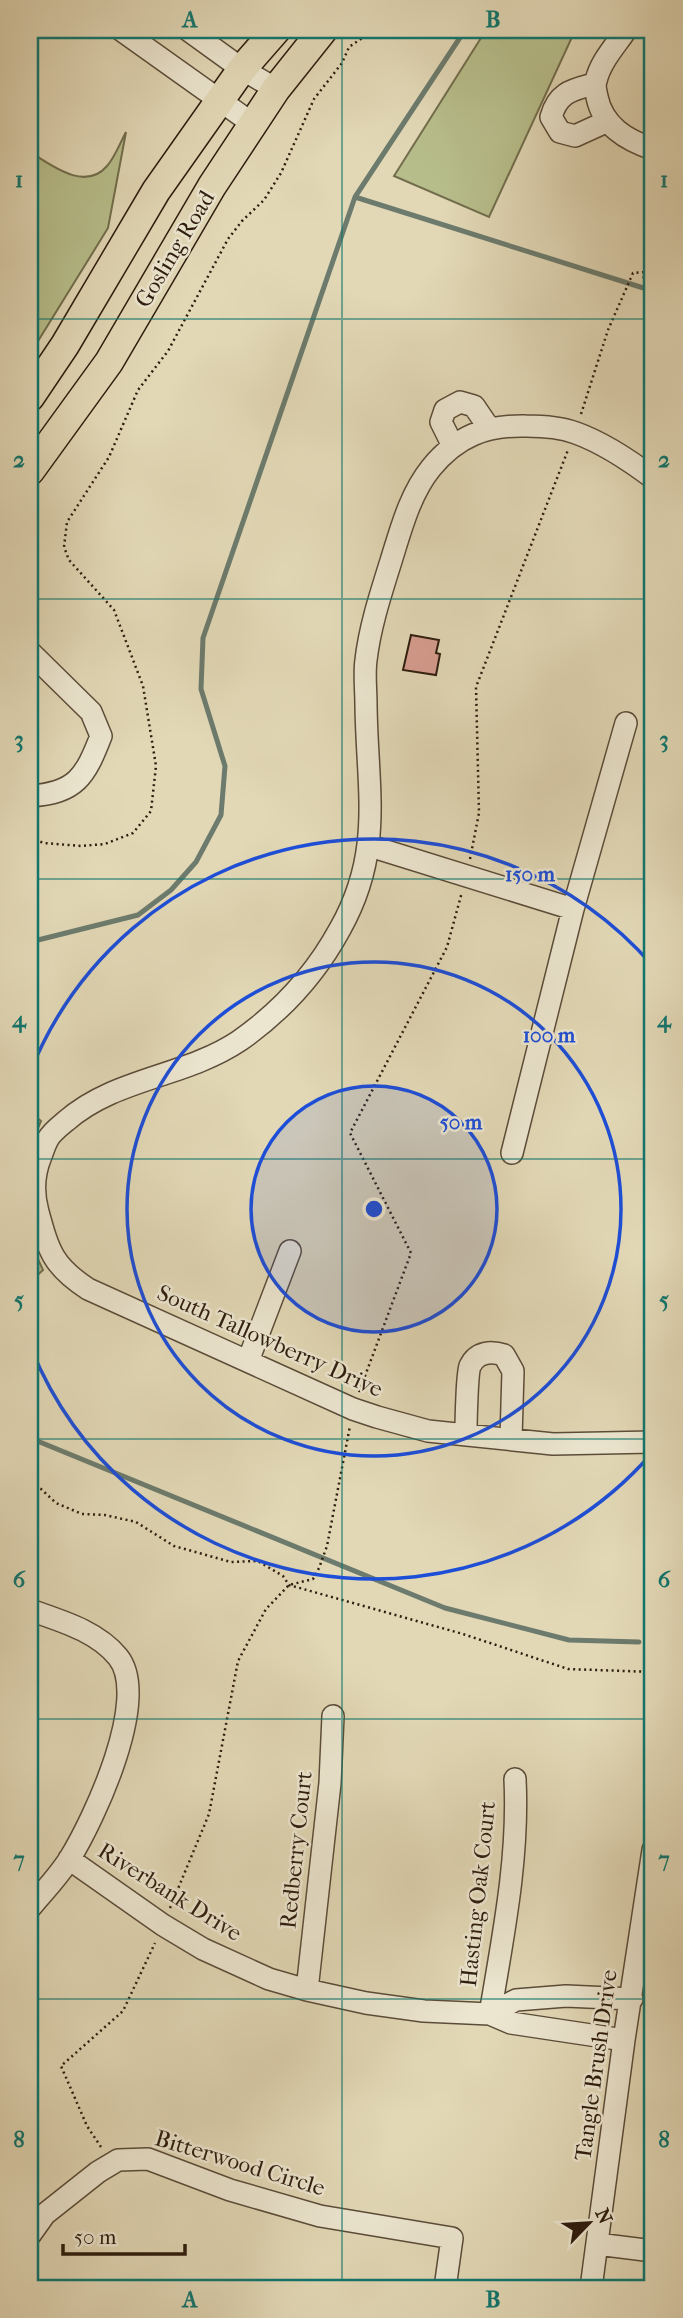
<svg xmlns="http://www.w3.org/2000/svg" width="683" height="2318" viewBox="0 0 683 2318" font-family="'IM FELL French Canon',serif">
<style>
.green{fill:#b7be8b;stroke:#726e4d;stroke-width:2}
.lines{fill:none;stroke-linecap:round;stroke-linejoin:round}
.stream{stroke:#6c7b6d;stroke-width:5}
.building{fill:#d79d8f;stroke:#2e1d0f;stroke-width:2}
.minor-casing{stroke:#5b4c39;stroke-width:24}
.major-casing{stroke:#2e1d0f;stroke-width:31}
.path{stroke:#2e1d0f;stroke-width:2.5;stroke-dasharray:2 3.5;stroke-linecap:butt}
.minor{stroke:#ece6d0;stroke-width:21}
.major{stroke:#e2d8b6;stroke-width:28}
.grid{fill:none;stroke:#0f766e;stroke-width:2;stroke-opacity:0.55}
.ring{fill:none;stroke:#1d4ed8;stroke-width:3.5}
.labels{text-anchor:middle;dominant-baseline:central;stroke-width:5;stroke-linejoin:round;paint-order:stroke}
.street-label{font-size:23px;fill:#2e1d0f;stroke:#ece6d0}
.centre{fill:#1d4ed8;stroke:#ece6d0;stroke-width:3.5}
.ring-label{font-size:21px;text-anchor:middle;font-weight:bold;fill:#1d4ed8;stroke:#ece6d0;stroke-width:5;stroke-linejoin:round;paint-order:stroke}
.neatline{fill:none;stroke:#0f766e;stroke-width:2.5}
.grid-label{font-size:23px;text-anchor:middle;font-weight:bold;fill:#0f766e}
</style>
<rect width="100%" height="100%" fill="#e2d8b6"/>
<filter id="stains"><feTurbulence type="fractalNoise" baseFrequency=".00286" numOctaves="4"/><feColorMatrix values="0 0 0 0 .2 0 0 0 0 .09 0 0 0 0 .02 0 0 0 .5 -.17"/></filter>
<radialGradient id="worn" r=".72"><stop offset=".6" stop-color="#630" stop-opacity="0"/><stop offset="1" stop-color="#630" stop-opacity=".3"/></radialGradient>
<path class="green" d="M 486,30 L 579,30 L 572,37 L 489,217 L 394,176 Z
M 126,132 L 108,228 L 30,354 L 30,204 L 34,199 L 30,191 L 30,152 C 51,165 85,192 107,166 C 115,157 120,143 126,132 Z
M 30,1112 L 41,1121 L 30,1147 Z
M 30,1242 L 43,1270 L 30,1282 Z"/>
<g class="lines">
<path class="stream" d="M 355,197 L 653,291
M 30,942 L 138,915 L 171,890 L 196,862 L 221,815 L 225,766 L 201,689 L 203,638 L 355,197 L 465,30
M 30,1438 L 445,1608 L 569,1640 L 639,1642"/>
</g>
<path class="building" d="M 411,635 L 439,640 L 436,653 L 440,654 L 436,675 L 403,670 Z"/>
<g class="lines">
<g class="minor-casing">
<path id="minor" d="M 121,30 L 253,124
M 188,30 L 242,69 L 276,89
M 626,30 C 616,45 600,62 596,81 C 594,86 596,91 597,97 C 603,126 626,140 653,149
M 594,84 C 572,90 558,92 551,117 L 560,132 L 575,136 L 608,121
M 453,446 L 441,422 L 445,410 L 460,402 L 474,406 L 489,428
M 653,478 C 629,460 604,443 576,433 C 560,427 543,426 526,426 C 486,425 457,436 431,468 C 410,494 401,529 391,561 C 381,593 370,626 366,660 C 364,674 366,690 366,705 C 367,789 384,851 340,929 C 315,975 282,1011 239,1041 C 185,1077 115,1078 66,1121 C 60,1126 52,1132 48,1139 C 45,1144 43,1151 41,1156 C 33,1175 33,1194 38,1212 C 49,1252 53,1266 88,1289 L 353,1409 L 377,1417 L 428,1431 L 553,1444 L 653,1442
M 30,652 L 91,712 L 101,736 C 85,777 76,793 30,796
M 370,846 L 573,909
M 512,1153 L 573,909 L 626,723
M 248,1361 L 290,1251
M 466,1434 C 466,1422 467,1374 470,1366 C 477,1351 492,1351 504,1355 L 513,1371 L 511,1438
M 30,1610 C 61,1621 97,1631 118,1657 C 151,1698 94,1819 70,1858 C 59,1876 43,1892 30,1908
M 69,1859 L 163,1925 L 203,1949 L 269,1979 L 307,1990 L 366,2003 L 424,2011 L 490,2014 L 511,2023 L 624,2040
M 307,1990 L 330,1783 L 333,1716
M 490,2014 C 503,1936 519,1858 515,1779
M 490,2014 L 516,2000 L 566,1996 L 632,1999
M 30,2235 L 45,2214 L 98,2172 L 118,2160 L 148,2159 L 230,2190 L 320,2216 L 452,2238 L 445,2288
M 597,2244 L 653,2251
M 591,2288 L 624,2040 L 653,1850"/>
</g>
<g class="major-casing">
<path id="major" d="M 30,397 L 65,345 L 156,191 L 242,69 L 276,30
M 30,471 L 109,362 L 212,186 L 276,89 L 323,30"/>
</g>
<path class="path" d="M 645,273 L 642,277 L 653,279
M 581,414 L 608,330 L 633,273 L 646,272 C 649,256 646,244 653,229
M 30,838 L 44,843 L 81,846 L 105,844 L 133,833 L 151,811 L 156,766 L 143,686 L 114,610 L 69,560 L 64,547 L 67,522 L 109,457 L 138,390 L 168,351 L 228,239 L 242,221 L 264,200 L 281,173 L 314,99 L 342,63 L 349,47 L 374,30
M 470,859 L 479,813 L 476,687 L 568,450
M 359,1392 L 411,1253 L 350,1133 L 447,947 L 462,892
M 30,1485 L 41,1489 L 56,1503 L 82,1514 L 105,1515 L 136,1522 L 174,1546 L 231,1562 L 258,1561 L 283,1576 L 289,1585 L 463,1634 L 568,1669 L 653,1672
M 170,1908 L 209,1814 L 238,1661 L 266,1609 L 289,1585 L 313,1579 L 319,1568 L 327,1546 L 350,1426
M 101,2147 L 87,2126 L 61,2066 L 123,2011 L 155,1943"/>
<use href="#minor" class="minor"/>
<use href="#major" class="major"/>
</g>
<path class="grid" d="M 342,30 L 342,2288M 30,319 L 653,319M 30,599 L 653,599M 30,879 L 653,879M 30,1159 L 653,1159M 30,1439 L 653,1439M 30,1719 L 653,1719M 30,1999 L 653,1999"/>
<circle cx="374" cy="1209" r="123" fill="#1d4ed8" fill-opacity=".12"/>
<g class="ring">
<circle cx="374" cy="1209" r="123"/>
<circle cx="374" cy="1209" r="247"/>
<path d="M653 1452A370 370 0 0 1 31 1348M31 1070A370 370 0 0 1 653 966"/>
</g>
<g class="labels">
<g class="street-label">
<text transform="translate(175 249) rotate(-59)">Gosling Road</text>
<text transform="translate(270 1341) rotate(24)">South Tallowberry Drive</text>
<text transform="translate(296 1850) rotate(-84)">Redberry Court</text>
<text transform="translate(170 1892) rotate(32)">Riverbank Drive</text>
<text transform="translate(478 1894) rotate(-84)">Hasting Oak Court</text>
<text transform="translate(596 2065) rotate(-82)">Tangle Brush Drive</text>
<text transform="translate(240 2163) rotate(17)">Bitterwood Circle</text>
</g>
</g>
<circle cx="374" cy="1209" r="10" class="centre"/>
<g class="ring-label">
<text x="530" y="881">150 m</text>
<text x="549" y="1042">100 m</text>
<text x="461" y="1129">50 m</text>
</g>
<rect width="683" height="2318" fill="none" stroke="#e2d8b6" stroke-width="77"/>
<g transform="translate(589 2223) rotate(65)" stroke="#ece6d0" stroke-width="5" paint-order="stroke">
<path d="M0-5L12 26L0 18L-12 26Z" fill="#2e1d0f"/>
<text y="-10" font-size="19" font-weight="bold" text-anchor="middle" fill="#2e1d0f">N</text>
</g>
<path d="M63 2244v10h122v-10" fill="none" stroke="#2e1d0f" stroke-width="3.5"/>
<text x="74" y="2244" font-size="21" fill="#2e1d0f" stroke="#ece6d0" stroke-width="5" paint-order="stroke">50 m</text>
<rect x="38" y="38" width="606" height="2242" class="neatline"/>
<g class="grid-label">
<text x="190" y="27">A</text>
<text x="493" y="27">B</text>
<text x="19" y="187">1</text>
<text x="664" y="187">1</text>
<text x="19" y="467">2</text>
<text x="664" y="467">2</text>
<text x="19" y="747">3</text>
<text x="664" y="747">3</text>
<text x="19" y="1027">4</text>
<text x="664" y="1027">4</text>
<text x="19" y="1307">5</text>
<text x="664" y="1307">5</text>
<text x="19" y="1587">6</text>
<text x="664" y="1587">6</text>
<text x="19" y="1867">7</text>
<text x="664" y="1867">7</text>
<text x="19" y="2147">8</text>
<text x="664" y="2147">8</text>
<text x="190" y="2307">A</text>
<text x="493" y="2307">B</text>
</g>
<rect width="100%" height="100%" filter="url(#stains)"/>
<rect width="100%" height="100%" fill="url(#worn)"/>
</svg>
